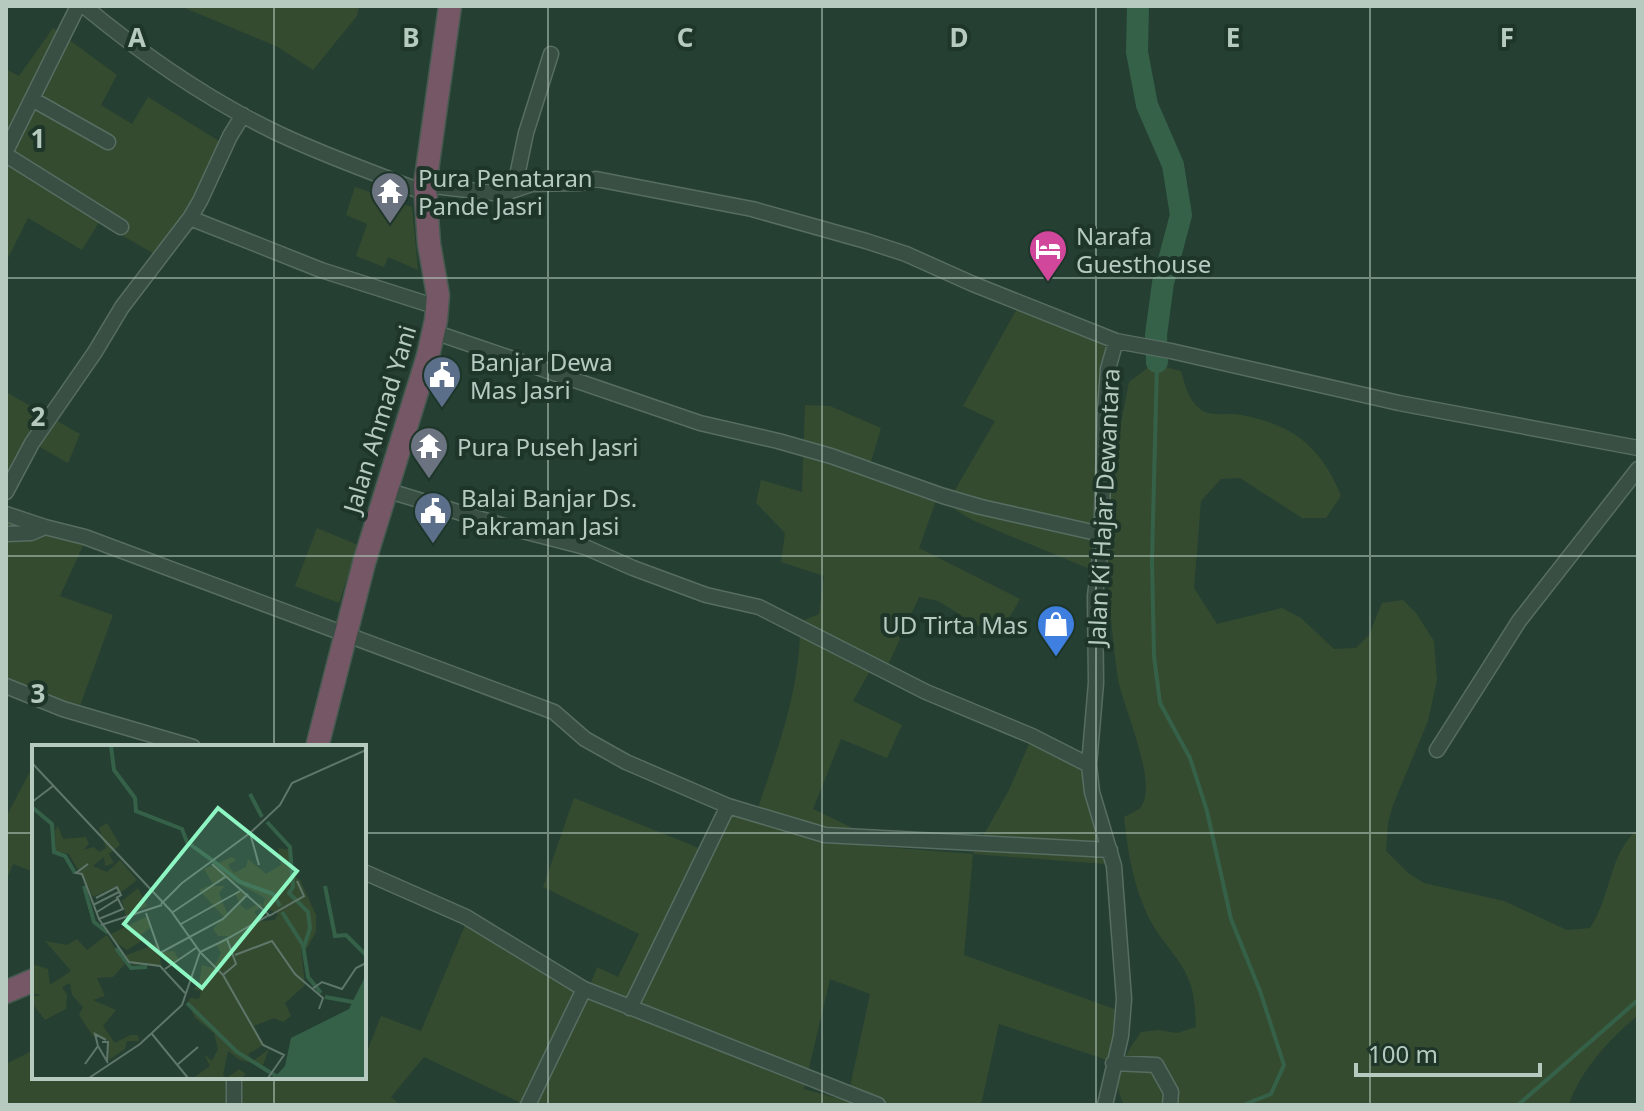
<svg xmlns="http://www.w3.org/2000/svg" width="1644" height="1111" viewBox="0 0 1644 1111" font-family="'Noto Sans',sans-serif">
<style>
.green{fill:#354b30;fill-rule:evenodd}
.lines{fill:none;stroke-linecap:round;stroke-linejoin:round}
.stream{stroke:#356149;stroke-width:4}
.river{stroke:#356149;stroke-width:22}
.minor-casing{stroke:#576d62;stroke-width:17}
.highway-casing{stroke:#445a4f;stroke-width:25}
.minor{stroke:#3a4f44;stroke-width:14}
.highway{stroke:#755766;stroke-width:22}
.grid{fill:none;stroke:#b6cac0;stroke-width:2;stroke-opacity:0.55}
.labels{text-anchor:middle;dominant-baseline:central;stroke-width:8;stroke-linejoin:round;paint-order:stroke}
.poi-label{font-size:24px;fill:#b6cac0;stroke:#1e3529;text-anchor:start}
.street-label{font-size:24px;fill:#b6cac0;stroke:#1e3529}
.inset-river{fill:none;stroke:#356149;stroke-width:4}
.inset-road{fill:none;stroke:#5f776b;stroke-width:2}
.view{fill:#8ef6c3;fill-opacity:0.15;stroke:#8ef6c3;stroke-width:4}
.inset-edge{fill:none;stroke:#b6cac0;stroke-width:4}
.grid-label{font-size:26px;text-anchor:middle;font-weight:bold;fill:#b6cac0;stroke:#1e3529;stroke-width:8;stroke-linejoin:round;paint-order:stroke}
</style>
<rect width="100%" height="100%" fill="#253f32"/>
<path class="green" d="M 180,6 L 359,6 L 357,16 L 313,70 L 278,47 Z
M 53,28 L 117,75 L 101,105 L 132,124 L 148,97 L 232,149 L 204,201 L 163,259 L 99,222 L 82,250 L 28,218 L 6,262 L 6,69 L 19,76 Z
M 355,187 L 412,207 L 418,270 L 388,257 L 384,267 L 356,256 L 367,224 L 346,215 Z
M 1019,305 L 1088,335 L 1110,349 L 1097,572 L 972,520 L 937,498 L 919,548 L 1020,599 L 998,638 L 938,601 L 919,597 L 882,678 L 870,671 L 853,701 L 902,725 L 887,758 L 841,739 L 813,809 L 859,831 L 859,845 L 973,854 L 1009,790 L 1032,737 L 1087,763 L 1087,802 L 1105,864 L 973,854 L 964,955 L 1120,1011 L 1110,1061 L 999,1024 L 981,1105 L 518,1105 L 519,1102 L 424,1057 L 391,1097 L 400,1105 L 6,1105 L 6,1064 L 34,1050 L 34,1077 L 364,1077 L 364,1048 L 368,1049 L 381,1016 L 421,1031 L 466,923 L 587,993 L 597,967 L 618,977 L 639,934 L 543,887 L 574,798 L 704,850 L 721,800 L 756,814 C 777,751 801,690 800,622 L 819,614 L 824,576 L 781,562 L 785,533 L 756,503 L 761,480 L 802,492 L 805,405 L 830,406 L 881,428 L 870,465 L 955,490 L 995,421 L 963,406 ZM 830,979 L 870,994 L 847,1101 L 804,1089 Z
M 1153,364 L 1181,371 C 1185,384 1188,400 1200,409 C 1212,418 1228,412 1242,415 C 1294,425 1322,448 1341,496 L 1326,518 L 1302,518 L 1240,478 L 1221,479 L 1201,501 L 1194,588 L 1217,624 L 1282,608 L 1301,618 L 1334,649 L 1356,648 L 1369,635 L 1382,603 L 1403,600 L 1416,613 L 1434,641 L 1437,680 L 1428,721 L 1393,805 L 1388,823 L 1386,851 L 1408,873 L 1424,883 L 1504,901 L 1567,930 L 1590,928 C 1612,895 1608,855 1638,829 L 1638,1015 C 1611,1038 1580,1070 1569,1105 L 1124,1105 C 1109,1078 1125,1055 1141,1032 L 1159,1030 L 1177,1033 L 1196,1027 C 1195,1013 1195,996 1190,983 C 1182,959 1161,942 1150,920 C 1133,886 1128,853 1124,817 C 1129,814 1137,811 1140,808 C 1160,786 1123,707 1118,679 C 1108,610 1104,535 1113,466 C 1117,438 1124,410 1129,382 Z
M 6,392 L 80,434 L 68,463 L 33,443 L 6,501 Z
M 6,508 L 86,539 L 60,596 L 113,615 L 76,717 L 52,714 L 6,689 Z
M 317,528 L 358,545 L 339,603 L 295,586 Z
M 34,764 L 34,872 L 13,864 L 6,881 L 6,817 Z"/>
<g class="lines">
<path class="stream" d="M 1157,362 L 1152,560 L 1154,656 L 1160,703 L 1190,758 L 1207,811 L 1231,919 L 1260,991 L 1284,1065 L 1271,1094 L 1243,1105
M 1518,1105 L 1638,1000"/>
<path class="river" d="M 1138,6 L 1137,52 L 1147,105 L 1173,165 L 1181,215 L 1163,283 L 1156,335 L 1157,362"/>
<g class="minor-casing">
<path id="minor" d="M 84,6 C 142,54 205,98 273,131 C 322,155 376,173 427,194
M 32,99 L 108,142
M 6,151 L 78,6
M 6,155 L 121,227
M 425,185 L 502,194 L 532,184 L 580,183 L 596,179 L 752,209 L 866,241 L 906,254 L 973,284 L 1116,341 L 1171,351 L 1399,403 L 1638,448
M 514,190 L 526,133 L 551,54
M 190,218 L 321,270 L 437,307
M 434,332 L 700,423 L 778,441 L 831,456 L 943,496 L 981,507 L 1101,534
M 386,490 L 507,527 L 585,547 L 633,568 L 706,595 L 759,607 L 926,692 L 1032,736 L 1089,765
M 6,492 L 32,443 L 95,352 L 122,307 L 190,218 L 200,201 L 230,136 L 243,115
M 6,514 L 45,527 L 85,537 L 554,712 L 585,739 L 626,762 L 728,806 L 825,835 L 1110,850
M 6,534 L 31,533 L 45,527
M 6,686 L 63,709 L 193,747
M 1437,750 L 1519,621 L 1638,469
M 364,872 L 466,917 L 584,989
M 630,1008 L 728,806
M 1113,1063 L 1156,1065 L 1171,1092 L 1170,1105
M 234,1077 L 234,1105
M 528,1105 L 584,989 L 878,1105
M 1105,1105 L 1121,1036 L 1124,999 L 1114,866 L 1092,792 L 1089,765 L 1096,683 L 1095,596 L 1101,547 L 1105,411 L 1108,369 L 1116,341"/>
</g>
<g class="highway-casing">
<path id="highway" d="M 317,747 L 364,563 L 428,356 L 436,320 L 438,295 L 429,244 L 425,185 L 450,6
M 6,992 L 34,980"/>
</g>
<use href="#minor" class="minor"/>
<use href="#highway" class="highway"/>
</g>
<path class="grid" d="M 274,6 L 274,747M 548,6 L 548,1105M 822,6 L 822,1105M 1096,6 L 1096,1105M 1370,6 L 1370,1105M 6,278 L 1638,278M 6,556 L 1638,556M 6,833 L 34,833M 364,833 L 1638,833M 274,1077 L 274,1105"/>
<defs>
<g id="temple-pin" transform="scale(2)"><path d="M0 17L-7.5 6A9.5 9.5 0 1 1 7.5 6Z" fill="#6b7280" stroke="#1e3529"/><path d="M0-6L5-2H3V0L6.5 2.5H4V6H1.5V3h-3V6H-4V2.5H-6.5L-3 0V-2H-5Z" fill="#fff"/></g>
<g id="hotel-pin" transform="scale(2)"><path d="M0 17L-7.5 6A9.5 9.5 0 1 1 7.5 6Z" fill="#d1479c" stroke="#1e3529"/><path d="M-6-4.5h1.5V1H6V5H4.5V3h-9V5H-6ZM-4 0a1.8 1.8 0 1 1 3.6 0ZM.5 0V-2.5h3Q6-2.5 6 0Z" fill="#fff"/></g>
<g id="civic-pin" transform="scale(2)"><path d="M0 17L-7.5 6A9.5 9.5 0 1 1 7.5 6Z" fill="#5c6f8a" stroke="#1e3529"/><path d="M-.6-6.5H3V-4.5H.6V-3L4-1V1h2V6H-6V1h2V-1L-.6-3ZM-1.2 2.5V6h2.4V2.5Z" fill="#fff"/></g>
<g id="shop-pin" transform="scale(2)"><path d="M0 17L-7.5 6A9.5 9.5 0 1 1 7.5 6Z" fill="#3f7fe0" stroke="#1e3529"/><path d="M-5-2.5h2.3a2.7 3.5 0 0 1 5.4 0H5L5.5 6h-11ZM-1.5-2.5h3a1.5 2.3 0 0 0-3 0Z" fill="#fff"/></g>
</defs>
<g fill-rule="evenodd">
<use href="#temple-pin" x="390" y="191"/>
<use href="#hotel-pin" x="1048" y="249"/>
<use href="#civic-pin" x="442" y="375"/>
<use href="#temple-pin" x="429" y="446"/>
<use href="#civic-pin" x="433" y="511"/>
<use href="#shop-pin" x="1056" y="624"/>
</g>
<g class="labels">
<g class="poi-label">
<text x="418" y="177">Pura Penataran<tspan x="418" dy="28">Pande Jasri</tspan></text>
<text x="1076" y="235">Narafa<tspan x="1076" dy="28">Guesthouse</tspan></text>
<text x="470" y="361">Banjar Dewa<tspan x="470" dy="28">Mas Jasri</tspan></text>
<text x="457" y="446">Pura Puseh Jasri</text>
<text x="461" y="497">Balai Banjar Ds.<tspan x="461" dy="28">Pakraman Jasi</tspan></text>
<text x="1028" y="624" text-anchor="end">UD Tirta Mas</text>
</g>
<g class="street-label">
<text transform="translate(379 419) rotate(-73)">Jalan Ahmad Yani</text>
<text transform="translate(1103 507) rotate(-87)">Jalan Ki Hajar Dewantara</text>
</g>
</g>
<g transform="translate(32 745)">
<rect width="334" height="334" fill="#253f32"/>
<path d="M 75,78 L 88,100 L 77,109 L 82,118 L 73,121 L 72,112 L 61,121 L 75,127 L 88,115 L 105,135 L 87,149 L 83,142 L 61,152 L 37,109 L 24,106 L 23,85 L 26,81 L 31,94 L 54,92 L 57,99 L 51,105 L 62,102 L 67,107 L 74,103 L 67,83 ZM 246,103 L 259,105 L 259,129 L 268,135 L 284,170 L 284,187 L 275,203 L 269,203 L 273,240 L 253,258 L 259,271 L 251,277 L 242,273 L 222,281 L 231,300 L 216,309 L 221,316 L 237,304 L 231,320 L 208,315 L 196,306 L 191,330 L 195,333 L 207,324 L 214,329 L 209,333 L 161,333 L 178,321 L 172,309 L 180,316 L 186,304 L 182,288 L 163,273 L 156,258 L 158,253 L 167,254 L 169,246 L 161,244 L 167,239 L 170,220 L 181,223 L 189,208 L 184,199 L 196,191 L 186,191 L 181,184 L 192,172 L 167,145 L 181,139 L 172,124 L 200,112 L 204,115 L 196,120 L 202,128 L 214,122 L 216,114 L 234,129 L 249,120 ZM 196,133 L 233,153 L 231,161 L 246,169 L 243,175 L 229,176 L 222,167 L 231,161 L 228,158 L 214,165 L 208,159 L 216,150 L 208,146 L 203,148 L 208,159 L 195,168 L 187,148 L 193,141 L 181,141 ZM 106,143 L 115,161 L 94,171 L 90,156 ZM 116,171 L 119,182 L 109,190 L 111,195 L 95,205 L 83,197 L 79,189 ZM 75,190 L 93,219 L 81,232 L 65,233 L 73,251 L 61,255 L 84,265 L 71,281 L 83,298 L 98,290 L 106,290 L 107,296 L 95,296 L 93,304 L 77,315 L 75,294 L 61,291 L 54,281 L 47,270 L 51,262 L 40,250 L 38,238 L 30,242 L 35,250 L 34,264 L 13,275 L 0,258 L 0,252 L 9,250 L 0,248 L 0,219 L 16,224 L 18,240 L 39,226 L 13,196 L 35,200 L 45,194 L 55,205 ZM 127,198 L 128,207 L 142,206 L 147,215 L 137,220 L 128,210 L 129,220 L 101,220 L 92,211 Z" fill="#354b30" fill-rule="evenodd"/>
<path d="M 334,230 L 334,333 L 242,333 L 253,321 L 259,293 L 317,264 Z" fill="#356149"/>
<path class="inset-river" d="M 79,1 L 82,25 L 103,53 L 104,66 L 150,84 L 155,97 L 184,118M 218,49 L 230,72M 1,63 L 20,79 L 22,107 L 33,111 L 43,128M 235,77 L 258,102 L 261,142 L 257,148 L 276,167 L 278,183 L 272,202M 184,118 L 208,137 L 241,149 L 248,161M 52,141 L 62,177 L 76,188M 293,141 L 303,191 L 314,190 L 334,210M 250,167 L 271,200 L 276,232 L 289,248M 84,203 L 99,223 L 115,222M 293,252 L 321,257M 155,258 L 205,307 L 244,331"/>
<path class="inset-road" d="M 0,18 L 139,166 L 168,207 L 150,260 L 108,299 L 57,333M 0,57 L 21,41M 218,88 L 227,120M 56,119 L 44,128 L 50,129 L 67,174 L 91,164 L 86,154 L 65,167M 180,119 L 237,170 L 195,194 L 204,219 L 191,230 L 168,207 L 195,194M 64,153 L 85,142 L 89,150 L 84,153M 129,159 L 150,138 L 218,88 L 248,60 L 260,38 L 334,5M 61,160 L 87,147M 141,167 L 193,132M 114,168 L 128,208 L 191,174 L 216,149M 237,171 L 272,151 L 265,136M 67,174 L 97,217 L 128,221 L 153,248M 149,179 L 208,146M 69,180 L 130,160M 203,210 L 240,196 L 263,229 L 291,253 L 287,264M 133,224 L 164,203M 191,230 L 231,300 L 252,310 L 236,333M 280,244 L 290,237 L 310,244 L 324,223 L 334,218M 120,289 L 156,333M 70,297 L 76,297 L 75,317M 66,301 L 63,289 L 74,295M 53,319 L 66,301 L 76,318M 145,320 L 166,302"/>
<path class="view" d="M 186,63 L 265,126 L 170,243 L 92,179 Z"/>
<rect width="334" height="334" class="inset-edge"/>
</g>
<g class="grid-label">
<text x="137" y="47">A</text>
<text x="411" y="47">B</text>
<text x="685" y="47">C</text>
<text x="959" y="47">D</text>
<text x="1233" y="47">E</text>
<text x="1507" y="47">F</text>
<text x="38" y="148">1</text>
<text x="38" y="426">2</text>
<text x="38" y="703">3</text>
</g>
<rect width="1644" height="1111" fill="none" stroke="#b6cac0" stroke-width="16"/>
<path d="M1356 1063v12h184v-12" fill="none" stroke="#b6cac0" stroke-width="4"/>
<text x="1368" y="1063" font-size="24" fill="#b6cac0" stroke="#1e3529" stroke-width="6" paint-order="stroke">100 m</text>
</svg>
